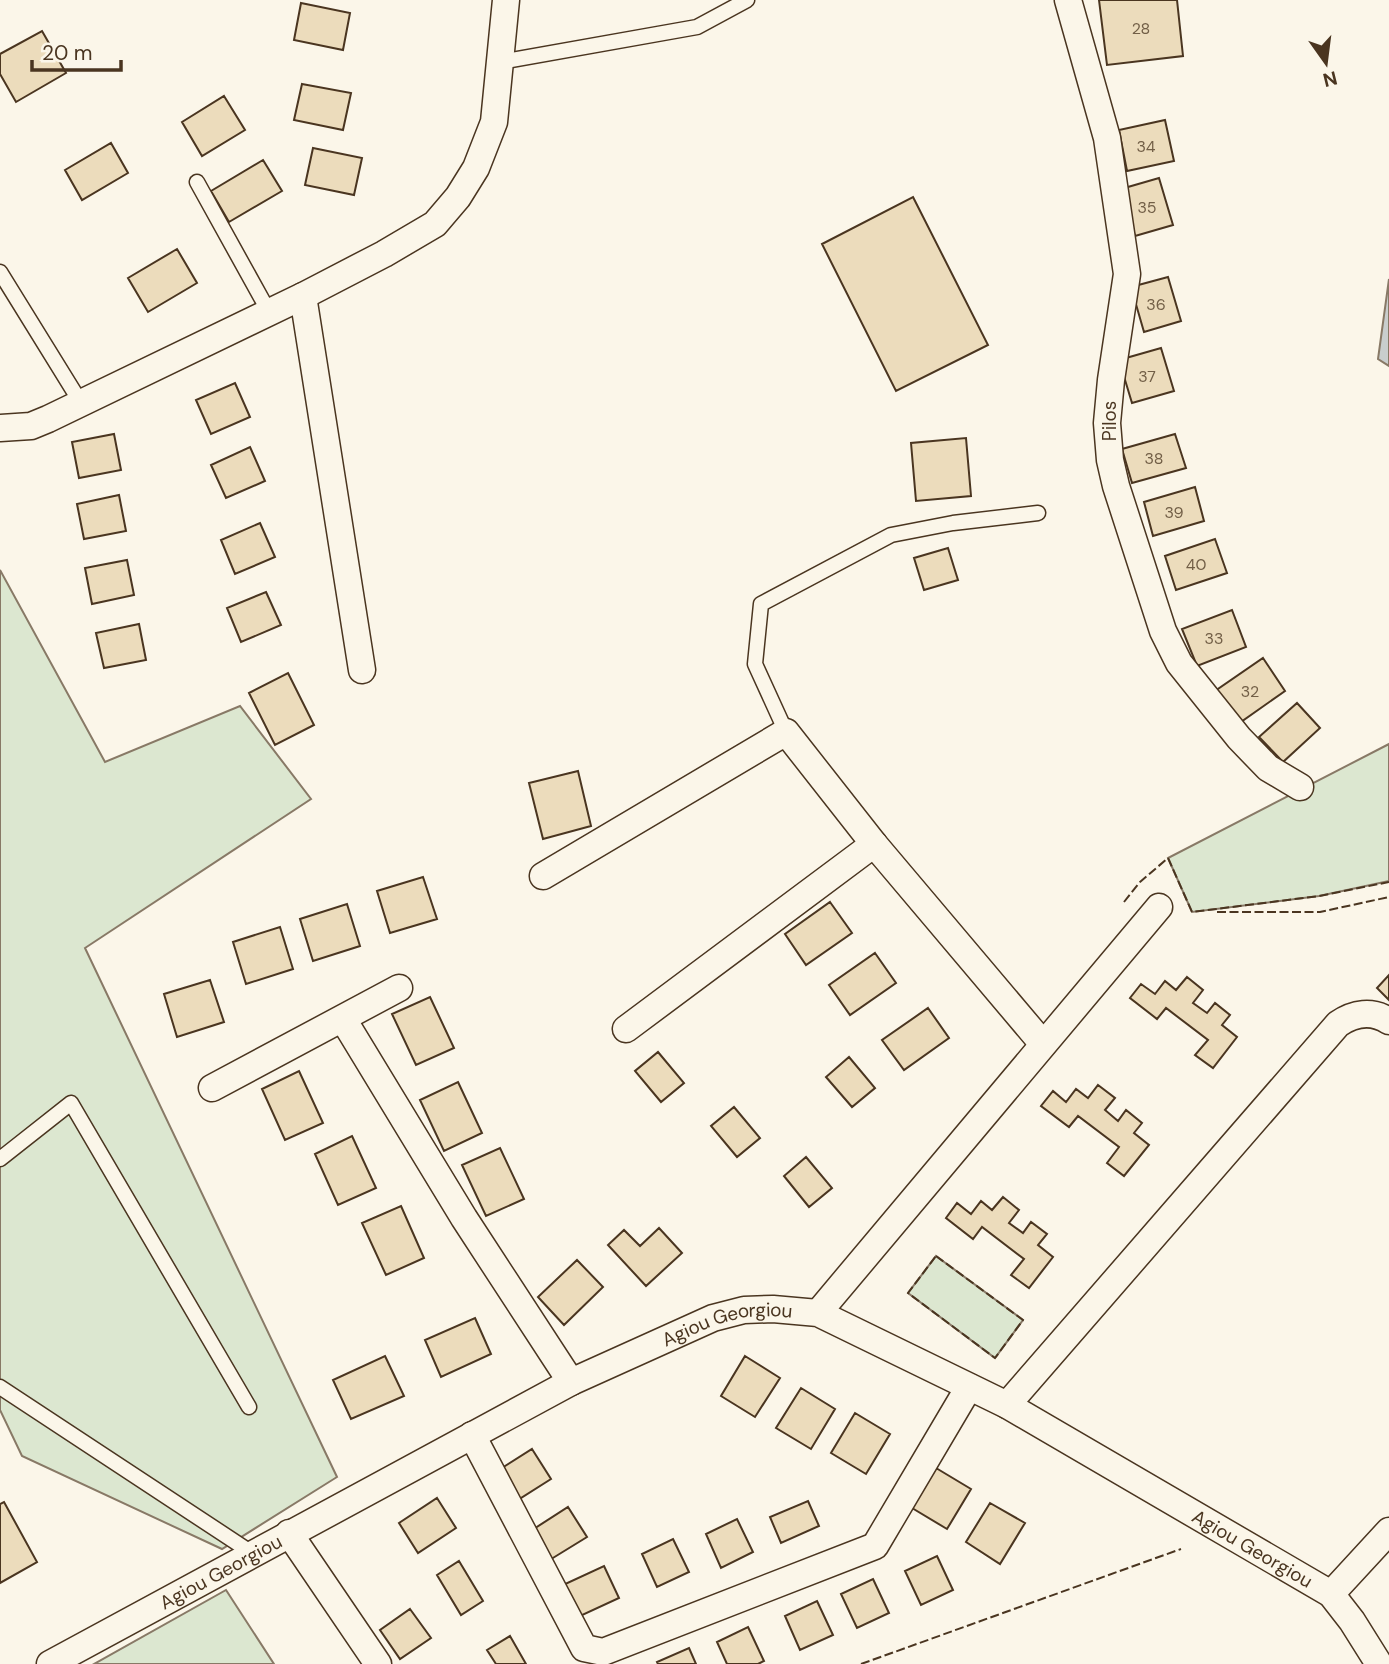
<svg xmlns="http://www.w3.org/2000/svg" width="1389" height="1664" viewBox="0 0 1389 1664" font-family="'DM Sans',sans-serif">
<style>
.green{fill:#dce7d0;stroke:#887966;stroke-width:2}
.water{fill:#c9cecd;stroke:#887966;stroke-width:2}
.building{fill:#ecdcbc;stroke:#4a3520;stroke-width:2}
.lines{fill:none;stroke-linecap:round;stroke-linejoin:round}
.service-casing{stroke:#4a3520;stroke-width:17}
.minor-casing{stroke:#4a3520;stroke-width:29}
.service{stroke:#fbf6e9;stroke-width:14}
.minor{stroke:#fbf6e9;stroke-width:26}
.fence{stroke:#4a3520;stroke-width:2;stroke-dasharray:9 3.5;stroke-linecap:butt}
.labels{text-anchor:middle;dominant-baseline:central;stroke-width:5;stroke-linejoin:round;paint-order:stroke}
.number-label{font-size:16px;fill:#725f47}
.street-label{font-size:19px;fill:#4a3520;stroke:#fbf6e9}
</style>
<rect width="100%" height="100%" fill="#fbf6e9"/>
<path class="green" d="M 0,570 L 105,762 L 240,706 L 311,799 L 85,948 L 337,1477 L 222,1549 L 22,1456 L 0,1410 Z
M 1389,744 L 1389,881 L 1319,896 L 1192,912 L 1168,858 Z
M 936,1256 L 1023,1320 L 995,1358 L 908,1293 Z
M 226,1590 L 274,1664 L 94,1664 Z"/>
<path class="water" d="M 1389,279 L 1389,366 L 1378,359 Z"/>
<path class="building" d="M 1099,0 L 1177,0 L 1183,56 L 1107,65 Z
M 301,3 L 350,13 L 343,50 L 294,40 Z
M 42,31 L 66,73 L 16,102 L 0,74 L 0,54 Z
M 302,84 L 351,93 L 343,130 L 294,120 Z
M 224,96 L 245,130 L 202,156 L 182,122 Z
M 1165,120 L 1174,161 L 1127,171 L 1119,130 Z
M 111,143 L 128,173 L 82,200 L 65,170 Z
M 313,148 L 362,158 L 354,195 L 305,185 Z
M 263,160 L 282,191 L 229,222 L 211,191 Z
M 1159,178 L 1173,225 L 1135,236 L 1121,189 Z
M 913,197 L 988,345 L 896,391 L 822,244 Z
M 177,249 L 197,283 L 148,312 L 128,278 Z
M 1168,277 L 1181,321 L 1144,332 L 1131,287 Z
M 1161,348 L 1174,391 L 1132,403 L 1119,360 Z
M 235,383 L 250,417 L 211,434 L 196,400 Z
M 114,434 L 121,470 L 79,478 L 72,442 Z
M 1175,434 L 1186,468 L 1132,483 L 1122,449 Z
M 966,438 L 971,496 L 916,501 L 911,443 Z
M 250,447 L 265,481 L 226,498 L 211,465 Z
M 1195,487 L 1204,521 L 1153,536 L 1144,502 Z
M 119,495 L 126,531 L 84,539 L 77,504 Z
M 260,523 L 275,557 L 235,574 L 221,540 Z
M 1215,539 L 1227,573 L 1176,590 L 1165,556 Z
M 948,548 L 958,580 L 924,590 L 914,558 Z
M 127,560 L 134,595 L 92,604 L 85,568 Z
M 266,592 L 281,625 L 241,642 L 227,608 Z
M 1232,610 L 1246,647 L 1197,666 L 1182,629 Z
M 139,624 L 146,660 L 104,668 L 96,633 Z
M 1263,658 L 1285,691 L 1238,724 L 1215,691 Z
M 288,673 L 314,725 L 275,745 L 249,693 Z
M 1297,703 L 1320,728 L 1283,762 L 1259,737 Z
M 578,771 L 591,826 L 543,839 L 529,783 Z
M 423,877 L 437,919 L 390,933 L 377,891 Z
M 830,902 L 852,933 L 806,965 L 785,934 Z
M 347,904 L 360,946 L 313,961 L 300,919 Z
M 280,927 L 293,969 L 246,984 L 233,942 Z
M 875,953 L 896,983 L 850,1015 L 829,985 Z
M 1389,975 L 1389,1000 L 1377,988 Z
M 1187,977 L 1203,990 L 1193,1003 L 1207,1013 L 1215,1003 L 1230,1015 L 1222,1025 L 1237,1037 L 1213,1068 L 1195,1055 L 1208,1040 L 1166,1008 L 1157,1019 L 1130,998 L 1141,984 L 1155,994 L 1165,981 L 1176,990 Z
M 210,980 L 224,1022 L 177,1037 L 164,994 Z
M 430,997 L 454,1048 L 416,1065 L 392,1014 Z
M 928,1008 L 949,1038 L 904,1070 L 882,1040 Z
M 658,1052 L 684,1083 L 661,1102 L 635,1071 Z
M 849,1057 L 875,1088 L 852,1107 L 826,1077 Z
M 299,1071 L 323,1123 L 285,1140 L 262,1089 Z
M 458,1082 L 482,1133 L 444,1151 L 420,1100 Z
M 1098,1085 L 1115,1098 L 1105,1110 L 1118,1121 L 1126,1110 L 1142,1123 L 1134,1133 L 1149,1145 L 1124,1176 L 1107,1163 L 1119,1147 L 1078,1116 L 1069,1127 L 1041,1106 L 1053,1091 L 1066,1102 L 1076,1089 L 1088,1098 Z
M 734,1107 L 760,1138 L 737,1157 L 711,1126 Z
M 352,1136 L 376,1188 L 338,1205 L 315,1154 Z
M 500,1148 L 524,1199 L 486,1216 L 462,1165 Z
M 806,1157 L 832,1188 L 809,1207 L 784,1176 Z
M 1003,1197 L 1019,1210 L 1009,1223 L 1023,1233 L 1031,1222 L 1047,1234 L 1038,1245 L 1053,1257 L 1029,1288 L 1011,1275 L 1024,1259 L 982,1227 L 973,1239 L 946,1218 L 957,1203 L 971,1214 L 981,1201 L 992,1210 Z
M 401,1206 L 424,1258 L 386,1275 L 362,1223 Z
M 659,1228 L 682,1253 L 646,1286 L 608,1245 L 624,1230 L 640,1246 Z
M 577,1260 L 603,1287 L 564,1325 L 538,1297 Z
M 475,1318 L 491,1354 L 441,1377 L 425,1340 Z
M 385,1356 L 404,1396 L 351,1419 L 333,1380 Z
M 745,1356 L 780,1378 L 755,1417 L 721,1396 Z
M 801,1388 L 835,1409 L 811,1449 L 776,1428 Z
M 855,1413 L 890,1434 L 866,1474 L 831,1453 Z
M 532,1449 L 551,1479 L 513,1503 L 494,1473 Z
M 936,1468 L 971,1489 L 947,1529 L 912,1508 Z
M 437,1498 L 456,1528 L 418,1553 L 399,1523 Z
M 808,1501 L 819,1526 L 781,1543 L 770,1517 Z
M 4,1502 L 37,1562 L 0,1583 L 0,1504 Z
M 990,1503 L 1025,1523 L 1000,1564 L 966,1542 Z
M 568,1507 L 587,1537 L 548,1561 L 529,1532 Z
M 737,1519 L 753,1552 L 721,1568 L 706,1534 Z
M 673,1539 L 689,1572 L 657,1587 L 642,1554 Z
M 937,1556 L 953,1590 L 921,1605 L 905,1571 Z
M 459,1561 L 483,1601 L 461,1615 L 437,1575 Z
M 604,1566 L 619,1598 L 578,1617 L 563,1585 Z
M 873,1579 L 889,1613 L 857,1628 L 841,1594 Z
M 817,1601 L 833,1635 L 800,1650 L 785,1616 Z
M 410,1609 L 431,1638 L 400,1659 L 380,1630 Z
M 748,1627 L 764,1661 L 758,1664 L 727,1664 L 717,1642 Z
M 510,1636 L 526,1664 L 496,1664 L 487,1650 Z
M 689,1648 L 696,1664 L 658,1664 L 657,1662 Z"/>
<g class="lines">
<g class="service-casing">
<path id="service" d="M 500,62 L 697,27 L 747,0
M 197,182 L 269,312
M 0,272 L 81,403
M 786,732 L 755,664 L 761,604 L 891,535 L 953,523 L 1038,513
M 0,1159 L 71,1103 L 249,1407
M 0,1387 L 252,1553"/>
</g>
<g class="minor-casing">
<g id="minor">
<path d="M 1068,0 L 1107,138 L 1127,274 L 1111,380 L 1107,423 L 1110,460 L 1116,486 L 1163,631 L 1179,663 L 1239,738 L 1268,768 L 1300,787"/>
<path d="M 303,296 L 362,670"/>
<path d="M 0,428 L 31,426 L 48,419 L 303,296 L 384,254 L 435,224 L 458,197 L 476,168 L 494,122 L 506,0"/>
<path d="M 543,876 L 786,732 L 874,844 L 1043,1044"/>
<path d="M 343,1019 L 464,1218 L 571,1382"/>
<path d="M 626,1029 L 874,844"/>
<path d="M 212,1088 L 399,988"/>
<path d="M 818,1313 L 1159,907"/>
<path d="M 1007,1405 L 1338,1024 C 1354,1013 1372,1010 1389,1021"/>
<path d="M 472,1435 L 584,1648 L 603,1652 L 875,1546 L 969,1387"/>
<path d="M 289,1533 L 378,1664"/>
<path d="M 1331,1594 L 1389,1531"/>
<path id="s1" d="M 50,1664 L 571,1382 L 713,1318 L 744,1310 L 773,1309 L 818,1313 L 1007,1405 L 1331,1594 L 1352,1621 L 1379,1664"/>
</g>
</g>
<use href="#service" class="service"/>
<use href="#minor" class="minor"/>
<path class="fence" d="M 1124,902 L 1140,882 L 1168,858 L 1192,912 L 1319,896 L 1389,882
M 1217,912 L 1320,912 L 1389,897
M 936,1256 L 1023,1320 L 995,1358 L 908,1293 Z
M 861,1664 L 1181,1549"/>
</g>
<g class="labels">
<g class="number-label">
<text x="1141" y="28">28</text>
<text x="1146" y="146">34</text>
<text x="1147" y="207">35</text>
<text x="1156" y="304">36</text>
<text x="1147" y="376">37</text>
<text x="1154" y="458">38</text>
<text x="1174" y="512">39</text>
<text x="1196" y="564">40</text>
<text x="1214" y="638">33</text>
<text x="1250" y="691">32</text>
</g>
<g class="street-label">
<text transform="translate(1109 421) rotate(-90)">Pilos</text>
<text stroke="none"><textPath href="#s1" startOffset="761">Agiou Georgiou</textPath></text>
<text stroke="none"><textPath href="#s1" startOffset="1349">Agiou Georgiou</textPath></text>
<text stroke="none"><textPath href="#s1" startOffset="194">Agiou Georgiou</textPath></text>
</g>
</g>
<g transform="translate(1326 63) rotate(166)" stroke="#fbf6e9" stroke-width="5" paint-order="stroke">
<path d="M0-5L12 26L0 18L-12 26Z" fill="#4a3520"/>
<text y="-10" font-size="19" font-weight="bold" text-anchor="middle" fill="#4a3520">N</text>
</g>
<path d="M32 60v10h89v-10" fill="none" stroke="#4a3520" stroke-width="3.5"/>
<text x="42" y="60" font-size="21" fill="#4a3520" stroke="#fbf6e9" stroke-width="5" paint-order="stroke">20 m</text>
</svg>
